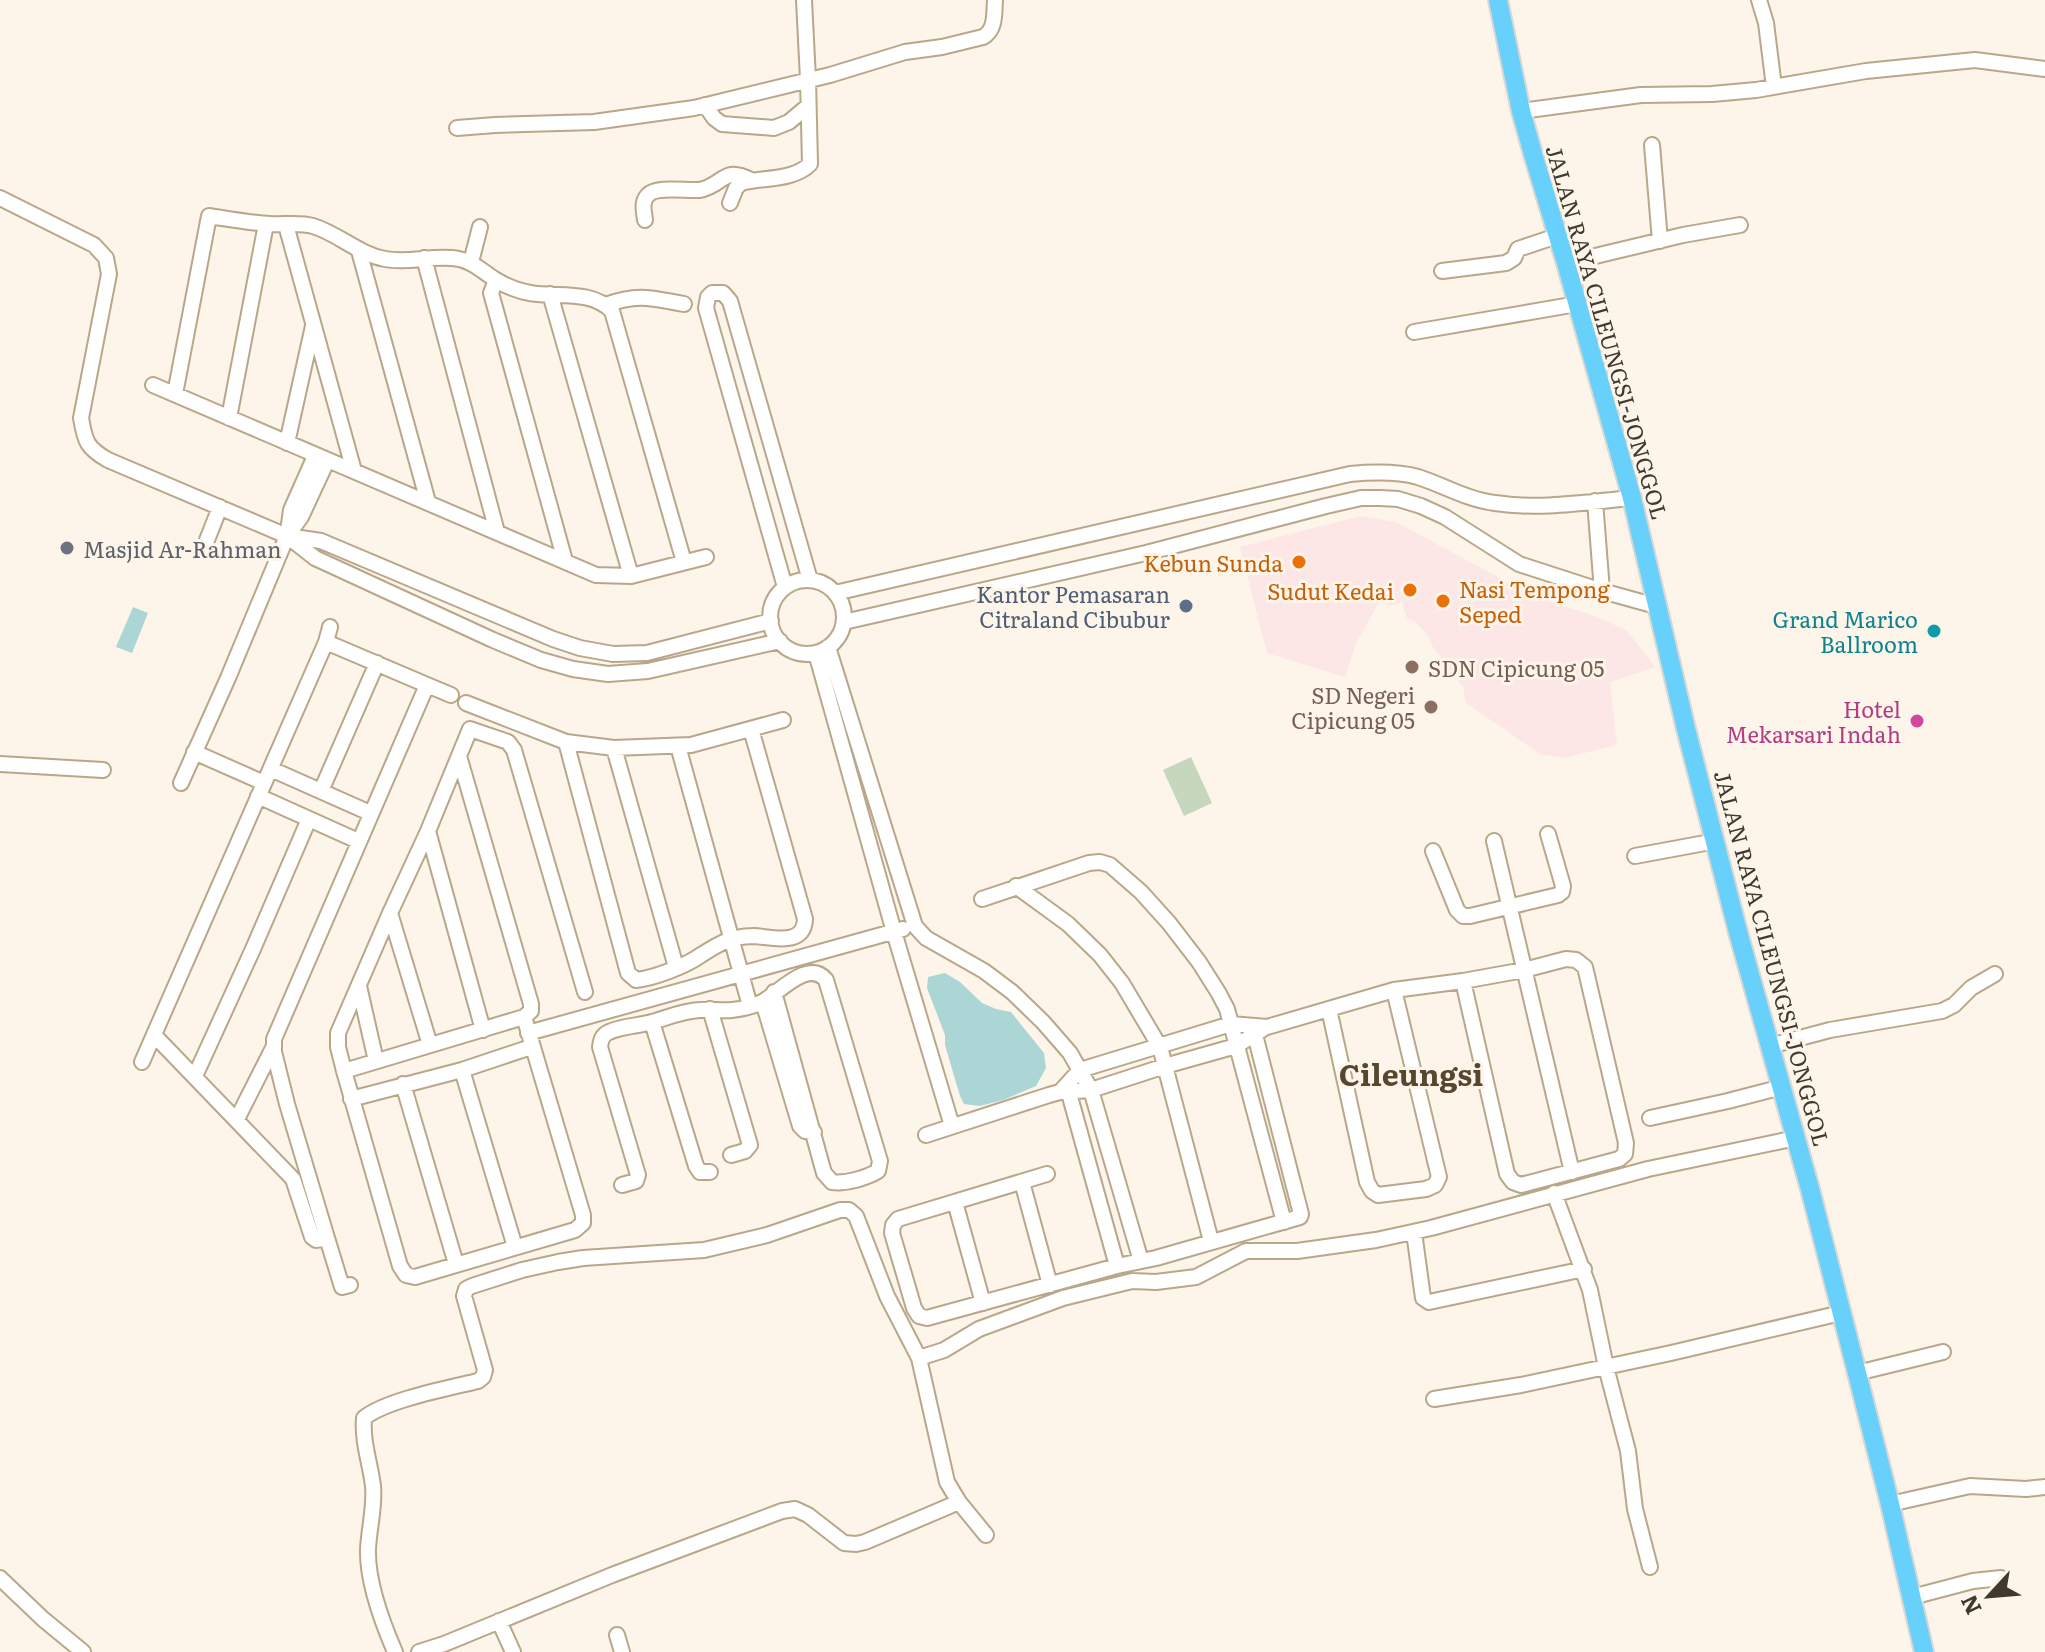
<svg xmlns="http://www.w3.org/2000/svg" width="2045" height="1652" viewBox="0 0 2045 1652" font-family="Literata,serif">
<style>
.commercial{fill:#fce6e6}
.green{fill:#c6d7bd}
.water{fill:#acd5d6}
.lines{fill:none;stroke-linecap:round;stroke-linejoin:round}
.minor-casing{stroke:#b9a78a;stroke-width:18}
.major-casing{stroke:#d9d7d5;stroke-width:22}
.minor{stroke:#fff;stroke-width:14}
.major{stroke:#67d1fb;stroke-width:18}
.worship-dot{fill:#6b7280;stroke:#fdf5e9;stroke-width:3}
.food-dot{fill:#e8710a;stroke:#fdf5e9;stroke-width:3}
.service-dot{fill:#5c6f8a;stroke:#fdf5e9;stroke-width:3}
.culture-dot{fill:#0f9aa8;stroke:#fdf5e9;stroke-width:3}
.education-dot{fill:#8d6e63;stroke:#fdf5e9;stroke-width:3}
.hotel-dot{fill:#d1479c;stroke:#fdf5e9;stroke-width:3}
.labels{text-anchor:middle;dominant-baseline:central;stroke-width:6;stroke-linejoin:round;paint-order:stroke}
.street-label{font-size:22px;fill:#40392d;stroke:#fdf5e9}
.worship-label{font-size:22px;fill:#5b616d;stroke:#fdf5e9;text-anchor:start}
.food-label{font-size:22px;fill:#c56008;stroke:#fdf5e9;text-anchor:end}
.service-label{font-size:22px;fill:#4e5e75;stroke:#fdf5e9;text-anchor:end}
.culture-label{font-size:22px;fill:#0d838f;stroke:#fdf5e9;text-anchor:end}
.education-label{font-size:22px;fill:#785e54;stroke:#fdf5e9;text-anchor:start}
.hotel-label{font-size:22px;fill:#b23c85;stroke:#fdf5e9;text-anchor:end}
.district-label{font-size:30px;font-weight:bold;fill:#58472e;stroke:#fdf5e9}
</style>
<rect width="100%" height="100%" fill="#fdf5e9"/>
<path class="commercial" d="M 1361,516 L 1396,522 L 1535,597 L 1592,615 L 1626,630 L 1656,667 L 1610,682 L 1617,745 L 1564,758 L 1540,754 L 1466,703 L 1463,687 L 1433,647 L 1428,635 L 1415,622 L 1407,618 L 1402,602 L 1390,606 L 1380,601 L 1356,643 L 1345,677 L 1267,653 L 1240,547 Z"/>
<path class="green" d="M 1191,757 L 1212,803 L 1184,816 L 1163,770 Z"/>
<path class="water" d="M 133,607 L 148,613 L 132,653 L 116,647 Z
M 945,973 L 960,982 L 982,1003 L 996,1009 L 1011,1012 L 1044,1053 L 1046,1068 L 1036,1086 L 1003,1100 L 980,1106 L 964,1104 L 960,1096 L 945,1045 L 945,1035 L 927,988 L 928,977 Z"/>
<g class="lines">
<g class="minor-casing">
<path id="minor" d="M 1759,0 L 1766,23 L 1774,87
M 705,105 L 714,118 L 722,124 L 774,128 L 789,122 L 808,106
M 1521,111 L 1641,95 L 1712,94 L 1756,90 L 1866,71 L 1975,60 L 2045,69
M 457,128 L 495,125 L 594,122 L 694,108 L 830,75 L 905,52 L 942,47 L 983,37 C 996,30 994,13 995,0
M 1652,145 L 1660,241
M 0,198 L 94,245 L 106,258 L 109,274 L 81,418 C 85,442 87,448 108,460 L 287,536 L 321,541 L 553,639 L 580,648 L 613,654 L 647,653 L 771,621
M 730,203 L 736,188 L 741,183 C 763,177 793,181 810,164 L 808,79 L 804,0
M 645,220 C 644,211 641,202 648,195 C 656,186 686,191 699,190 C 724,186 722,165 751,180
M 286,225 L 354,471
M 359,251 L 428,502
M 424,258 L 497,532
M 471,262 L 480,227
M 1566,263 L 1683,235 L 1740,225
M 1442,271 L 1506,263 L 1514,258 L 1518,249 L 1557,236
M 496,280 L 491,293 L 565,561
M 550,294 L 631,576
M 605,305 C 639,293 651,298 684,304
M 1414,332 L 1577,304
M 153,385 L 596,575 L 631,576 L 706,557
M 175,394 L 209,216 C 229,219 250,223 270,224 C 284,225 300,222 313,226 C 339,234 358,254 385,259 C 410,264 434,254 459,259 C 474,262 483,272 496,280 C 506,286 518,291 530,293 C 557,298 590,289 612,311 L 684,562
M 229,418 L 266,224
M 287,443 L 313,326
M 1595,501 L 1602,591
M 288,531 L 291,510 L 315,456
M 287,536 L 315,558 L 493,640 L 541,660 L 573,669 L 608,674 L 648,671 L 780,641
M 207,540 L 220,507
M770 617a37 37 0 1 1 74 0a37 37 0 1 1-74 0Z
M 785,587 L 706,308 L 708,297 L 712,293 L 723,293 L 730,301 L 810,580
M 835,593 L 1350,474 C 1372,472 1396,471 1418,477 C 1443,485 1468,500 1495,503 C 1540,510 1587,502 1632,498
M 844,622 L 1146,553 L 1326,506 L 1361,498 L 1380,498 L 1398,499 L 1421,506 L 1445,517 L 1519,564 L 1602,591 L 1656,606
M 828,647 L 915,926 L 926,938 L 984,971 L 1012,992 L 1043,1022 L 1070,1053 L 1091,1090 L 1141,1261
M 816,653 L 894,932 L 952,1126
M 427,685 L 451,695
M 466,703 L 566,742 L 614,748 L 691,745 L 783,720
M 566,742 L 628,973 L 636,980 C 654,978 686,966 701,955 C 711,949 722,941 735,938 C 740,937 748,936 754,936 C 772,937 804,947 805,919 L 751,729
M 678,746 L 750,1006
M 614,748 L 676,967
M 194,752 L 264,783
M 0,764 L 103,770
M 271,769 L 370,813
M 181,783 L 228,678 L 287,536 L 301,517 L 327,461
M 321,791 L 377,663
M 258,796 L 358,841
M 428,831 L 483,1030
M 1494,841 L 1572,1172
M 1433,851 L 1457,910 L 1463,916 L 1470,916 L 1558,895 L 1562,892 L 1563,886 L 1548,834
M 1635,856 L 1716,841
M 1016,886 L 1068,924 L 1100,955 L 1122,983 L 1160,1047 L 1211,1241
M 982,899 L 1089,863 L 1100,862 L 1110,865 L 1141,892 L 1169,923 L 1199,962 L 1218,992 L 1227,1009 L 1284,1222
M 390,913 L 430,1045
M 1566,959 L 1576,960 L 1585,967 L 1626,1143 L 1625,1154 L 1619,1159 L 1521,1185 L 1513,1182 L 1507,1174 L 1463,981 L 1524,970 Z
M 359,986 L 376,1061
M 763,1002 L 800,1126 L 805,1131 L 814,1132
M 710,1009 L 750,1145 L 745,1151 L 731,1155
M 1329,1009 L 1367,1182 L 1372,1191 L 1378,1195 L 1426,1189 L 1435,1185 L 1439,1177 L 1394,990
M 524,1017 L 583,1215 L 583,1223 L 575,1230 L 415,1277 L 406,1275 L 400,1266 L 344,1071 L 338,1047 L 338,1033 L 390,913 L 428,831 L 470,729 L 508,742 L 514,750 L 585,992
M 652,1022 L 696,1166 L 700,1172 L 710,1172
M 528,1033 L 903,929
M 154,1035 L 293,1179 L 312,1237 L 316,1240 L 327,1238 L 287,1104 L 274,1052 L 274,1039 L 427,685 L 326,642 L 330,627
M 1770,1046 L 1830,1030 L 1942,1011 L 1954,1005 L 1971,988 L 1995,974
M 142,1062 L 326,642
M 462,1070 L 515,1247
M 344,1071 L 524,1017 L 531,1011 L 531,1004 L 459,756
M 195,1076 L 253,949 L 309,819
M 403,1084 L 456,1264
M 1067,1086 L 1117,1266
M 1060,1092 L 1080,1070 L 1231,1024 L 1267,1027 L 1394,990 L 1463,981
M 351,1099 L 462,1070 L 531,1047
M 1650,1118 L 1728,1101 L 1782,1087
M 237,1119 L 274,1046
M 926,1135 L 1049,1095 L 1060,1092 L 1091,1090 L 1165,1066 L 1236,1046 L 1263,1029
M 1047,1174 L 898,1219 L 893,1225 L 892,1233 L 914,1308 L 919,1316 L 927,1318 L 1117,1266 L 1156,1258 L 1300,1217 L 1301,1214 L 1253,1027
M 1022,1182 L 1050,1285
M 622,1185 L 636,1181 L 638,1175 L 600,1047 C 601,1040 602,1035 609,1032 C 622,1026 638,1026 652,1022 C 669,1017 682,1011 700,1010 C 711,1009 721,1011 732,1010 C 741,1009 754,1006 762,1002 C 778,994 808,958 826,980 L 880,1161 L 878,1171 C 866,1178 846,1184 832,1182 L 824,1173 L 774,992
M 1554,1193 L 1590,1290 L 1606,1367 L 1628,1451 L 1635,1509 L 1650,1567
M 955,1202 L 983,1303
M 1414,1232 L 1423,1298 L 1429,1302 L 1584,1269
M 327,1238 L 342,1287 L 350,1285
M 919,1358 L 944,1350 L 979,1329 L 1063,1298 L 1132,1281 L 1156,1282 L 1196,1277 L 1246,1251 L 1297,1251 L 1376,1240 L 1431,1228 L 1648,1169 L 1796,1138
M 1857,1373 L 1943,1352
M 1434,1399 L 1521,1385 L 1671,1353 L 1841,1313
M 1890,1504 L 1970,1486 L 2026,1489 L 2045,1487
M 0,1578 L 43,1619 L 83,1652
M 1912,1597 L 1973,1581 L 2001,1578
M 499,1621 L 513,1652
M 617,1635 L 622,1652
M 395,1652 C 382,1622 367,1581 368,1549 C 369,1528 375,1507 373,1486 C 370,1462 362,1442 364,1418 C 386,1400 449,1388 478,1381 L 483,1377 L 485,1370 L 464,1296 L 466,1289 L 472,1286 L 522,1270 L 558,1262 L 583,1258 L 704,1250 L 767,1235 L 840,1210 L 849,1210 L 856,1216 L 887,1296 L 919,1358 L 947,1482 L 959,1502
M 419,1652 L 444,1644 L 612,1575 L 782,1511 L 795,1509 L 808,1515 L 844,1543 L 856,1544 L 865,1542 L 959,1502 L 986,1535"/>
</g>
<g class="major-casing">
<path id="major" d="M 1498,0 L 1521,111 L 1533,154 L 1566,263 L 1632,498 L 1686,729 L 1738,932 L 1810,1189 L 1857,1373 L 1890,1504 L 1924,1652"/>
</g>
<use href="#minor" class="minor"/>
<use href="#major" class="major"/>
</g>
<circle class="worship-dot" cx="67" cy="548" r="8"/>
<g class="food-dot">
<circle cx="1299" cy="562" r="8"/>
<circle cx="1410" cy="590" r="8"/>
<circle cx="1443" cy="601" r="8"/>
</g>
<circle class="service-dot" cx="1186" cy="606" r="8"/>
<circle class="culture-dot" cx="1934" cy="631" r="8"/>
<g class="education-dot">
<circle cx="1412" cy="667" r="8"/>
<circle cx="1431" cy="707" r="8"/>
</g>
<circle class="hotel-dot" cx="1917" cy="721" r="8"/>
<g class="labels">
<g class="street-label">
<text transform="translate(1608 332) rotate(74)">JALAN RAYA CILEUNGSI-JONGGOL</text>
<text transform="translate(1773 958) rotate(75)">JALAN RAYA CILEUNGSI-JONGGOL</text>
</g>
<g class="worship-label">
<text x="83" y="548">Masjid Ar-Rahman</text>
</g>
<g class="food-label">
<text x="1283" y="562">Kebun Sunda</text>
<text x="1459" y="588" text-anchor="start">Nasi Tempong<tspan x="1459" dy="25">Seped</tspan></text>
<text x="1394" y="590">Sudut Kedai</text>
</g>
<g class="service-label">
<text x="1170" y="593">Kantor Pemasaran<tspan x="1170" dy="25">Citraland Cibubur</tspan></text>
</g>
<g class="culture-label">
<text x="1918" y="618">Grand Marico<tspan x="1918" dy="25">Ballroom</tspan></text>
</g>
<g class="education-label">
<text x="1428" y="667">SDN Cipicung 05</text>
<text x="1415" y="694" text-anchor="end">SD Negeri<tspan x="1415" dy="25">Cipicung 05</tspan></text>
</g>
<g class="hotel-label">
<text x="1901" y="708">Hotel<tspan x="1901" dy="25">Mekarsari Indah</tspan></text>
</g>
<g class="district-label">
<text x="1411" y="1073">Cileungsi</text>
</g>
</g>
<g transform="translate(1989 1596) rotate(244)" stroke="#fdf5e9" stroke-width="6" paint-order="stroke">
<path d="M0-6L14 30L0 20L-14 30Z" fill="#40392d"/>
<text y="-12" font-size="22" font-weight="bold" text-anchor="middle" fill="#40392d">N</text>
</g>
</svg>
